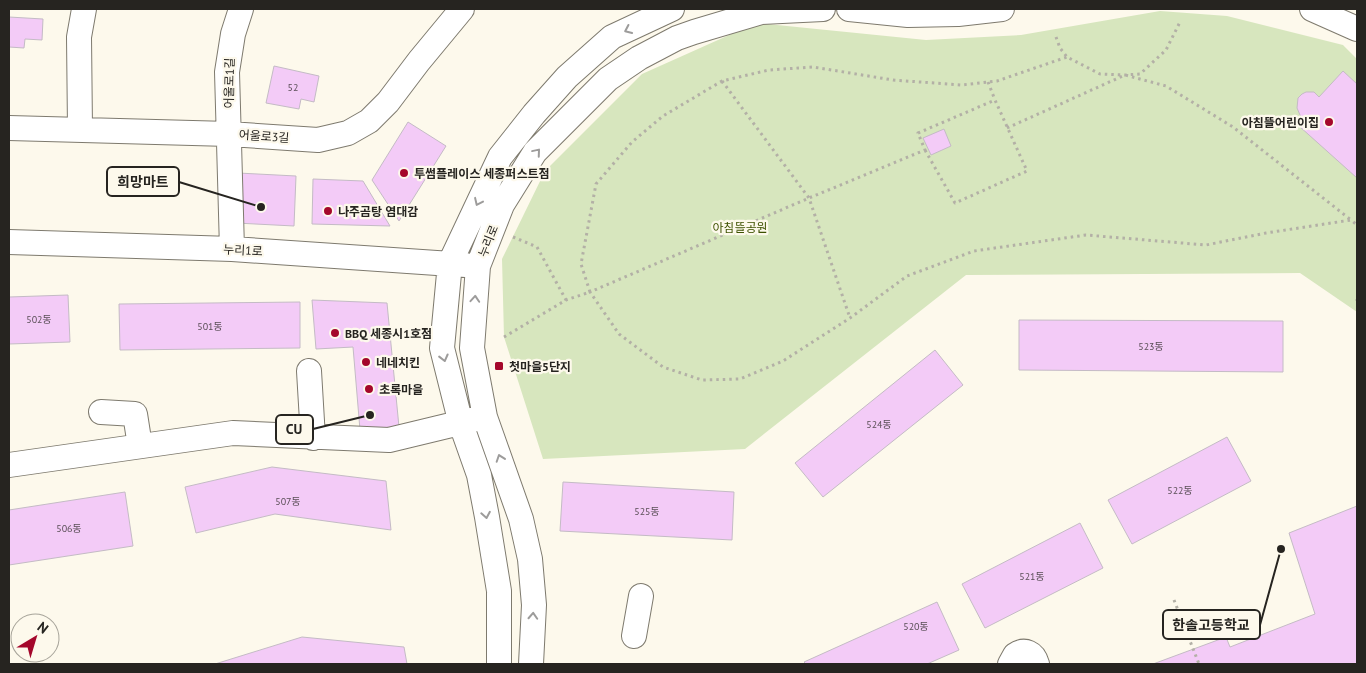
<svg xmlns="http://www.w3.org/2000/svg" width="1366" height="673" viewBox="0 0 1366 673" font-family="'PT Sans','Noto Sans KR',sans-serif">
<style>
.green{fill:#d7e6be}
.building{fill:#f3cbf7;stroke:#c4bbc5}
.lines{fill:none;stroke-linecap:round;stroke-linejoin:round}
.minor-casing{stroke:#7e7a6e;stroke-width:26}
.path{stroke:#b3b0a6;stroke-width:3;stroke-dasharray:2.5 4;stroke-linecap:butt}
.minor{stroke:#fff;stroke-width:24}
.oneway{stroke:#9d9c9b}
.poi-dot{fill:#a4072b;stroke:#fdf9ec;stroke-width:2}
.labels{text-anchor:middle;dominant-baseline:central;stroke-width:4.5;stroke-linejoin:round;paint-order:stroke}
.number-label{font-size:10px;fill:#594e56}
.street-label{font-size:12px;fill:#262420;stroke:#fdf9ec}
.poi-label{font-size:12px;font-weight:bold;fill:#262420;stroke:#fdf9ec;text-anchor:start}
.park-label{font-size:12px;fill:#3e5200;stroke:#fdf9ec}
.leader{fill:none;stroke:#262420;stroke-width:2}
.callout-dot{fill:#262420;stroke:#fdf9ec;stroke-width:2}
.callout{fill:#fdf9ec;stroke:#262420;stroke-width:2}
.callout-label{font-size:14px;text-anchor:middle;font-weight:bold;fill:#262420}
</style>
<rect width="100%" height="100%" fill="#fdf9ec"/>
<path class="green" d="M 1160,11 L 1227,16 L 1343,45 L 1357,59 L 1357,312 L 1300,273 L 966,275 L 745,449 L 543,459 L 504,337 L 502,259 L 545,171 L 642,74 L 756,23 L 926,40 L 1021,35 Z"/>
<path class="building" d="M 9,17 L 43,19 L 42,40 L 25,39 L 24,48 L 9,47 Z
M 274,66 L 319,76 L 314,102 L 301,99 L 299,109 L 266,103 Z
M 1343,71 L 1357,84 L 1357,178 L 1299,126 L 1304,119 L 1300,115 L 1297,108 L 1298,98 L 1302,94 L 1306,92 L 1314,92 L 1319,97 Z
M 408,122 L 446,146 L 399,221 L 372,180 Z
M 944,129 L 951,146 L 931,155 L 923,138 Z
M 238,173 L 296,176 L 294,226 L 236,223 Z
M 313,179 L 363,181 L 390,226 L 312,224 Z
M 68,295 L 70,342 L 9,344 L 9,297 Z
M 312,300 L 387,303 L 399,427 L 360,430 L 353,347 L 316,349 Z
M 300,302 L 300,348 L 120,350 L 119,304 Z
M 1019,320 L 1283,321 L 1283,372 L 1019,370 Z
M 935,350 L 963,385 L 823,497 L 795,463 Z
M 1227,437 L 1251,481 L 1132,544 L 1108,500 Z
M 272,467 L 386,481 L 391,530 L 275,514 L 196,533 L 185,487 Z
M 563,482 L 734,492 L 732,540 L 560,531 Z
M 125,492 L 133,546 L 9,565 L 9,510 Z
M 1357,506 L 1357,664 L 1153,664 L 1226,637 L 1230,647 L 1315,614 L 1289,533 Z
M 1080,523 L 1103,568 L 985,628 L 962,584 Z
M 937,602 L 959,650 L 927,664 L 806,664 L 804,662 Z
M 302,637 L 404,647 L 407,664 L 215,664 Z"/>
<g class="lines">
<g class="minor-casing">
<path id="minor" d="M 849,9 L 908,15 L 958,14 L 1002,9
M 1312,9 L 1357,29
M 9,128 L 229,134 L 318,140 L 348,133 L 369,121 L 388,102 L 419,61 L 462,9
M 80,129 L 79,37 L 84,9
M 9,242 L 232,249 L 466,265
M 232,249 L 227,72 L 233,34 L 241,9
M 309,371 L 313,438
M 101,412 L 135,414 L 140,446
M 9,465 L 233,433 L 389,440 L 476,419
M 634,636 L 641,596
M 499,664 L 499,591 L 487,517 L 479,475 L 461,424 L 442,348 L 450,263 L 500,157 L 534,114 L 567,77 L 612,37 L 672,9
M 531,664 L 534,605 L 530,559 L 521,519 L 485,417 L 472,348 L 478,266 L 502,205 L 535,152 L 608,79 L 639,58 L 677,38 L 694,32 L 761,12 L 823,9
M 1010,664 L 1015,655 C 1025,648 1034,653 1037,664"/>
</g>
<path class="path" d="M 1056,37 L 1060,48 L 1067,57 L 1100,74 L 1125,75 L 1140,74 L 1166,50 L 1180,22
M 722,81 L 809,198 L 850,318
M 988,82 L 995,100
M 1007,128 L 1125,75 L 1166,86 L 1233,127 L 1351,220
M 925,150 L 955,203 L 1027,171 L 995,100 L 918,133 L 925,150 L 809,198 L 590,292 L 619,334 L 663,367 L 702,380 L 740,379 L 783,361 L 850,318 L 907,276 L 974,251 L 1086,235 L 1206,245 L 1266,233 L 1351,220 L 1357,225
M 513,237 L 537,247 L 566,300
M 1357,299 L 1357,301
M 504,337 L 566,300 L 590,292 L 581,264 L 596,184 L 632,142 L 663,116 L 722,81 L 769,70 L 813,67 L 893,80 L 961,85 L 997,81 L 1067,57
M 1174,600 L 1199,664"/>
<use href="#minor" class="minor"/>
</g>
<defs><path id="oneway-chevron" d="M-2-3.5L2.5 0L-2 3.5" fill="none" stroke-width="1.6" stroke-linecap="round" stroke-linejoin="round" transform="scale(1.25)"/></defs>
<g class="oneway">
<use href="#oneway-chevron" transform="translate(628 30) rotate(155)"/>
<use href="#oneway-chevron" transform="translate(537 152) rotate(-50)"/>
<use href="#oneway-chevron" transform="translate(478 202) rotate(115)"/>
<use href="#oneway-chevron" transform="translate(475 299) rotate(-86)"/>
<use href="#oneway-chevron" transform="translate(444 358) rotate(76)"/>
<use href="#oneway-chevron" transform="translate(500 458) rotate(-109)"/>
<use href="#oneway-chevron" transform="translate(486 515) rotate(80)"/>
<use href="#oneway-chevron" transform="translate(533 616) rotate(-87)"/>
</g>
<g class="poi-dot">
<circle cx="1329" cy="122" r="5"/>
<circle cx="404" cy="173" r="5"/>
<circle cx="328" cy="211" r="5"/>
<circle cx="335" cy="333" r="5"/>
<circle cx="366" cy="362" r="5"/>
<rect x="494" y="361" width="10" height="10" rx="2.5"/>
<circle cx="369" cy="389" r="5"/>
</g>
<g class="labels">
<g class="number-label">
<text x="293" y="87">52</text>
<text x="39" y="319">502동</text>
<text x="210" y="326">501동</text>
<text x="1151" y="346">523동</text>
<text x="879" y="424">524동</text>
<text x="1180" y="490">522동</text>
<text x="288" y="501">507동</text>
<text x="647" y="511">525동</text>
<text x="69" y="528">506동</text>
<text x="1032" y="576">521동</text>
<text x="916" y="626">520동</text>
</g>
<g class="street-label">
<text transform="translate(229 83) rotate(-89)">어울로1길</text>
<text transform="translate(264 136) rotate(4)">어울로3길</text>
<text transform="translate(488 241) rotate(-68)">누리로</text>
<text transform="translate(243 250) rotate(3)">누리1로</text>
</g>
<g class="poi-label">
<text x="1319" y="122" text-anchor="end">아침뜰어린이집</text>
<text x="414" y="173">투썸플레이스 세종퍼스트점</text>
<text x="338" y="211">나주곰탕 염대감</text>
<text x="345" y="333">BBQ 세종시1호점</text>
<text x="376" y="362">네네치킨</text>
<text x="509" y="366">첫마을5단지</text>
<text x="379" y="389">초록마을</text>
</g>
<g class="park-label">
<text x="740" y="227">아침뜰공원</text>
</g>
</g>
<path class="leader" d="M261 207L179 182M370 415L313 429M1281 549L1260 625"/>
<g class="callout-dot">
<circle cx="261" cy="207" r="5"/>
<circle cx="370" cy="415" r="5"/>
<circle cx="1281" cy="549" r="5"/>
</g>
<g class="callout">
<rect x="107" y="167" width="72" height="29" rx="5"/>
<rect x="276" y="415" width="37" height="29" rx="5"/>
<rect x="1163" y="610" width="97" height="29" rx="5"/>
</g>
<g class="callout-label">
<text x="143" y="187">희망마트</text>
<text x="294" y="434">CU</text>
<text x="1211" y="630">한솔고등학교</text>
</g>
<rect width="1366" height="673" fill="none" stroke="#262420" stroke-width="20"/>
<g transform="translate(35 638) rotate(38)"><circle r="24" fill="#fdf9ec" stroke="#a7a49a"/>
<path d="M0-4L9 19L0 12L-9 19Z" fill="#a4072b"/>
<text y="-8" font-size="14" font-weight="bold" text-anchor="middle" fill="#262420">N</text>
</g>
</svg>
